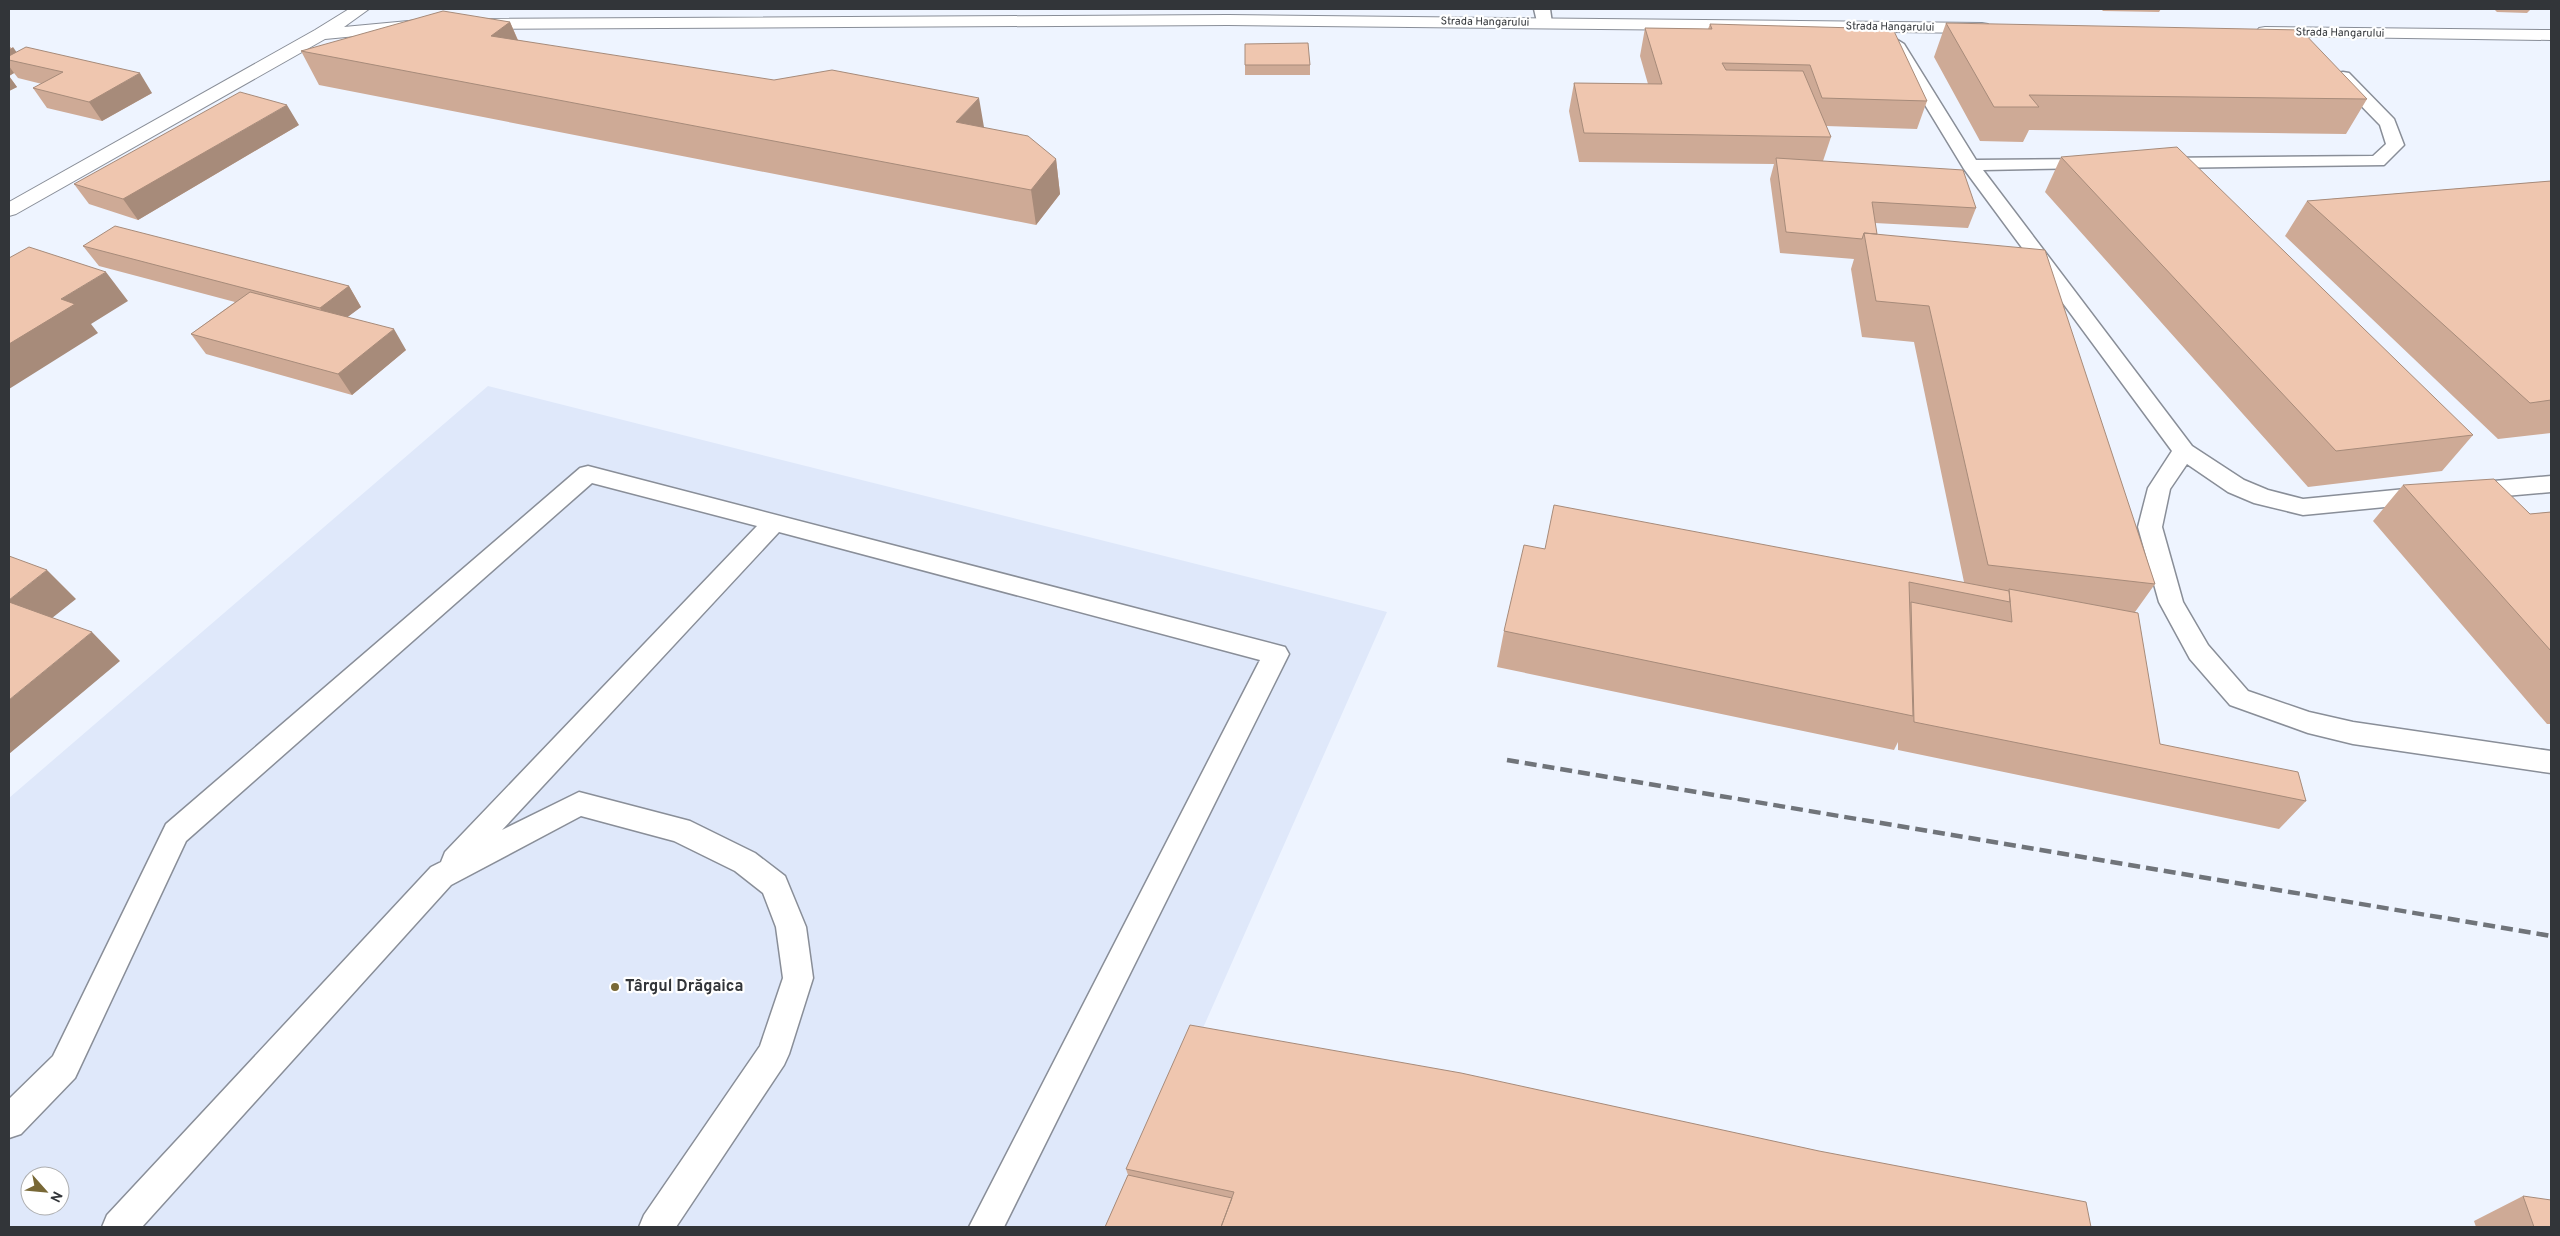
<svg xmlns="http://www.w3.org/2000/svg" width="2560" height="1236" viewBox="0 0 2560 1236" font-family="Overpass,sans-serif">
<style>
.built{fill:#dfe8fa;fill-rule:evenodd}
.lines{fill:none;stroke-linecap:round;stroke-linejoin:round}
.service-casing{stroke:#898e98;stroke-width:3}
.minor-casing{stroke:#898e98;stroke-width:2}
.service{fill:#fff;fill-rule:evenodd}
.minor{fill:#fff;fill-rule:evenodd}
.rail{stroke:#70747a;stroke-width:4.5;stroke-dasharray:12 6;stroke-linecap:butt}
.wall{fill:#ceaa96}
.shaded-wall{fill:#a78b7a}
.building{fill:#efc6af;stroke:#a78b7a}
.poi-dot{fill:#786836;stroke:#fff;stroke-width:2}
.labels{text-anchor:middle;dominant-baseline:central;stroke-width:4.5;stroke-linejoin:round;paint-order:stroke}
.far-street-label{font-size:11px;fill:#323539;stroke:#fff}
.near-poi-label{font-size:16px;font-weight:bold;fill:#323539;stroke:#fff;text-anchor:start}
</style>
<rect width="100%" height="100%" fill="#eef4ff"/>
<path class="built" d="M 488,386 L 1387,612 L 1115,1227 L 9,1227 L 9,798 ZM 30,1176 L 60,1176 L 60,1206 L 30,1206 Z"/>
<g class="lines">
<g class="service-casing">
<path id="service" d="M 1534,9 L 1550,9 L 1552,23 L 1550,26 L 1538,26 Z
M 1896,39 L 1904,44 L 1976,160 L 2099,159 L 2102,163 L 2099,167 L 2093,168 L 1983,170 L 2192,446 L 2244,480 L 2268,490 L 2303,499 L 2426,487 L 2434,489 L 2438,495 L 2434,501 L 2426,503 L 2303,515 L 2254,503 L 2228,492 L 2187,464 L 2170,489 L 2162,527 L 2183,602 L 2208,645 L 2248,691 L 2309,712 L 2353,722 L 2551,751 L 2551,773 L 2353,744 L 2308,733 L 2230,705 L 2190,659 L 2159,602 L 2138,527 L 2148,488 L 2172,451 L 1964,169 L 1888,44 Z
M 2343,72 L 2349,73 L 2394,119 L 2404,145 L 2384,165 L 2160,168 L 2154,167 L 2151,163 L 2154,159 L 2160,158 L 2373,156 L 2386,144 L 2380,125 L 2337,81 L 2335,77 L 2337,73 Z
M 588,466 L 1285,647 L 1289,654 L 1004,1227 L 969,1227 L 1260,660 L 779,532 L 502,830 L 579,792 L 690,821 L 755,853 L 785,876 L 806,927 L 813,978 L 789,1054 L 784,1065 L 676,1227 L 639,1227 L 644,1215 L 760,1046 L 783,978 L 776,927 L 763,893 L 735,871 L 674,841 L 581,816 L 451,885 L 142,1227 L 102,1227 L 107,1215 L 431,867 L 441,862 L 445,852 L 757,526 L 592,483 L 186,841 L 75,1078 L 21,1134 L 9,1138 L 9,1099 L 53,1056 L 166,824 L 580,468 Z
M 2551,476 L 2551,492 L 2471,499 L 2463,497 L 2459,491 L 2463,485 L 2471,483 Z"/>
</g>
<g class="minor-casing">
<path id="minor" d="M 349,9 L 369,9 L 344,27 L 419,20 L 425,21 L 428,25 L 425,29 L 419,30 L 325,39 L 16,214 L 9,216 L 9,202 L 315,30 Z
M 1228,15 L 1982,23 L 1988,24 L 1991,28 L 1988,32 L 1982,33 L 1228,25 L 475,29 L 469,28 L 466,24 L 469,20 L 475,19 Z
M 2265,27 L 2551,30 L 2551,40 L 2259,36 L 2256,32 L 2259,28 Z"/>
</g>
<use href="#service" class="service"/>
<use href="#minor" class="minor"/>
<path class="rail" d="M 1507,760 L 2551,936"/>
</g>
<path class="wall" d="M 2101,9 L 2161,9 L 2159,12 L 2103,11 Z
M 2494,9 L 2531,9 L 2527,13 L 2497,12 Z
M 510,22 L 518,40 L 984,128 L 1056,159 L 1060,194 L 1036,225 L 319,85 L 301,51 Z
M 1946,23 L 2367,99 L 2346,134 L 2029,130 L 2023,142 L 1980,141 L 1934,57 Z
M 1710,24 L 1927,101 L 1917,129 L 1826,126 L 1831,137 L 1823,161 L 1976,208 L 1968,228 L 1875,223 L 1877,234 L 2155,584 L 2135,612 L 2160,744 L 2306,801 L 2279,829 L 1898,750 L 1898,742 L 1894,750 L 1497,667 L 1504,631 L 1545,549 L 1964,582 L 1914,342 L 1862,337 L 1851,269 L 1854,259 L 1780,253 L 1770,179 L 1774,164 L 1579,162 L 1569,111 L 1574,83 L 1648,84 L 1640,56 L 1645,28 L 1708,29 Z
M 1245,44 L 1310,65 L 1310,75 L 1245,75 Z
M 9,46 L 16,52 L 152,93 L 102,121 L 47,108 L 33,88 L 42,84 L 18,78 L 14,73 L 9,76 L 17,87 L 9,91 Z
M 299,125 L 138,220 L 89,204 L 74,184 Z
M 2061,157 L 2473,435 L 2442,471 L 2308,487 L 2045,192 Z
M 2551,181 L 2551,433 L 2498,439 L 2285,236 L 2307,201 Z
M 83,246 L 349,286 L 361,307 L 347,317 L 406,350 L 352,395 L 206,354 L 191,334 L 235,302 L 99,266 Z
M 2403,485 L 2530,514 L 2551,512 L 2551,724 L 2547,724 L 2373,521 Z
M 1126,1169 L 2091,1227 L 1105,1227 L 1128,1175 Z
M 2523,1196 L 2551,1227 L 2476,1227 L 2474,1221 Z"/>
<path class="shaded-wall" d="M 510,22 L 524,55 L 491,36 Z
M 13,47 L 24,63 L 9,60 L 9,50 Z
M 9,66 L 14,73 L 9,76 L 17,87 L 9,91 Z
M 140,73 L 152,93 L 102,121 L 89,102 Z
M 979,98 L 985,133 L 956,122 Z
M 287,105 L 299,125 L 138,220 L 123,199 Z
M 1056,159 L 1060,194 L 1036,225 L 1031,190 Z
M 106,272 L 128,301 L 91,324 L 98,333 L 9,389 L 9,344 L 61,299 Z
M 349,286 L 361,307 L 333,328 L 320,308 Z
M 394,329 L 406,350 L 352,395 L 338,374 Z
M 47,570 L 76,599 L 37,630 L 9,603 L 9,600 Z
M 92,632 L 120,661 L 9,754 L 9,700 Z"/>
<path class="building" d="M 443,11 L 510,22 L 491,36 L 774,80 L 832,70 L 979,98 L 956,122 L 1028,136 L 1056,159 L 1031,190 L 301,51 Z
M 1946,23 L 2301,30 L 2367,99 L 2029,95 L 2039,107 L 1994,107 Z
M 1710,24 L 1893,29 L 1927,101 L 1822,98 L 1810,65 L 1722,63 L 1726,70 L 1803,71 L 1831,137 L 1584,133 L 1574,83 L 1662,84 L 1645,28 L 1712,29 Z
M 1308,43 L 1310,65 L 1245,65 L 1245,44 Z
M 26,47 L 140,73 L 89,102 L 33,88 L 63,72 L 9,60 L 9,56 Z
M 240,92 L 287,105 L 123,199 L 74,184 Z
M 2177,147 L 2473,435 L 2336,451 L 2061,157 Z
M 1776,158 L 1963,170 L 1976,208 L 1872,202 L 1877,234 L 1864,233 L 1862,239 L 1786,232 Z
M 2551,181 L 2551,400 L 2530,403 L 2307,201 Z
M 115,226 L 349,286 L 320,308 L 83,246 Z
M 1864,233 L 2045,250 L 2155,584 L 1988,565 L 1929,306 L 1876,301 Z
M 29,247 L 106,272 L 61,299 L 75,304 L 9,344 L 9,258 Z
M 250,292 L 394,329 L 338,374 L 191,334 Z
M 2494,479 L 2530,514 L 2551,512 L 2551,651 L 2403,485 Z
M 1554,505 L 2009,591 L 2010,602 L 1909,582 L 1913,716 L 1504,631 L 1524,545 L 1545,549 Z
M 9,556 L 47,570 L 9,600 Z
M 2009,589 L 2138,613 L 2160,744 L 2298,772 L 2306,801 L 1914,722 L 1911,602 L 2012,622 Z
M 9,602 L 92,632 L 9,700 Z
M 1190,1025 L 1461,1073 L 1819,1151 L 2086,1202 L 2091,1227 L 1221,1227 L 1234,1192 L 1126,1169 Z
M 1128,1175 L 1232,1198 L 1221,1227 L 1105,1227 Z
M 2523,1196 L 2551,1200 L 2551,1227 L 2534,1227 Z"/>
<circle class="poi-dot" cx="615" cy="987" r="5"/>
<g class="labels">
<g class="far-street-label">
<text transform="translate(1485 22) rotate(1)">Strada Hangarului</text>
<text transform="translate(1890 27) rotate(1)">Strada Hangarului</text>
<text transform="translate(2340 33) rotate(1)">Strada Hangarului</text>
</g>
<g class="near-poi-label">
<text x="625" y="987">Târgul Drăgaica</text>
</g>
</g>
<rect width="2560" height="1236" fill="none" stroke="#323539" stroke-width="20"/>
<g transform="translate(45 1191) rotate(117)"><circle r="24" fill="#ffffff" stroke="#adaeb0"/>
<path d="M0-4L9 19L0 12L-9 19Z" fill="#786836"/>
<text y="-8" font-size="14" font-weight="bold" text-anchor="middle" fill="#323539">N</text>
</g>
</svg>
